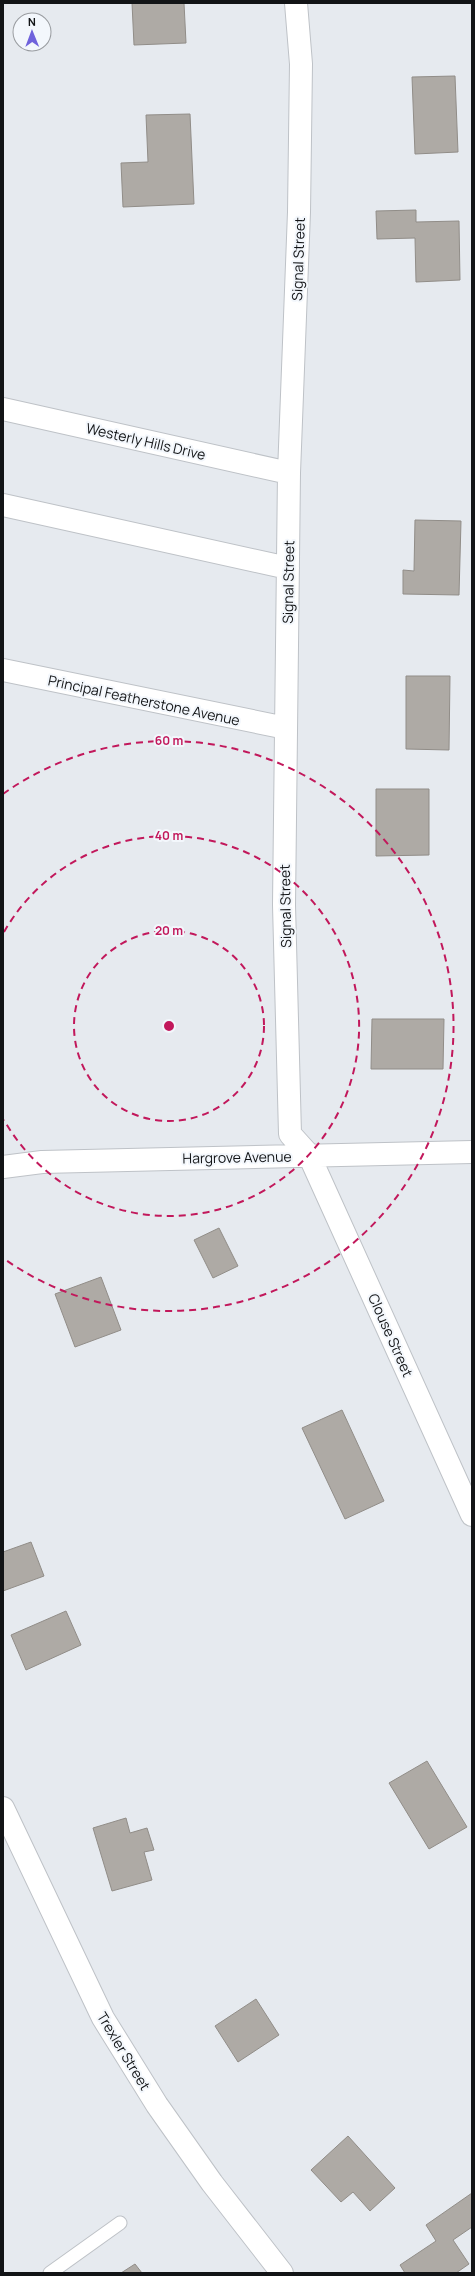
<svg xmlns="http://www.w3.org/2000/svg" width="475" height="2276" viewBox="0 0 475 2276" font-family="Manrope,sans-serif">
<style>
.building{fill:#aeaaa5;stroke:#918d88}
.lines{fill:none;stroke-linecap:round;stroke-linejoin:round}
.lane-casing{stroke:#bec2c7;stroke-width:15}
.street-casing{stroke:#bec2c7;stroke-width:24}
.lane{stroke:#fff;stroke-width:13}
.street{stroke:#fff;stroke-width:22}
.ring{fill:none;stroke:#c2185b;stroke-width:2;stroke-dasharray:7 5}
.labels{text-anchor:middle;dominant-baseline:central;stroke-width:4;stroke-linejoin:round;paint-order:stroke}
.street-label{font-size:14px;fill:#121416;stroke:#f3f7fc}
.centre{fill:#c2185b;stroke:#f3f7fc;stroke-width:2}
.ring-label{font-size:12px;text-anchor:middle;font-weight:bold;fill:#c2185b;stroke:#f3f7fc;stroke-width:4;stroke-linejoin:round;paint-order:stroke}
</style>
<rect width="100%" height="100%" fill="#e6eaef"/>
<path class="building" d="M 132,3 L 184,3 L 186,43 L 134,45 Z
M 455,76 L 458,152 L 415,154 L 412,77 Z
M 190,114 L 194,204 L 123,207 L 121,163 L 148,162 L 146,115 Z
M 416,210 L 416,222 L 459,221 L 460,280 L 416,282 L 415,238 L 377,239 L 376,211 Z
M 415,520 L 461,521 L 459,595 L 403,594 L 403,570 L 414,571 Z
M 406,676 L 450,676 L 449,750 L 406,749 Z
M 376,789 L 429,789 L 429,855 L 376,856 Z
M 372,1019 L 444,1019 L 443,1069 L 371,1069 Z
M 219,1228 L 238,1266 L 213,1278 L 194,1240 Z
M 101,1277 L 121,1330 L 75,1347 L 55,1294 Z
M 342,1410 L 384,1501 L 345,1519 L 302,1428 Z
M 31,1542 L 44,1576 L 3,1591 L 3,1552 Z
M 66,1611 L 81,1645 L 26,1670 L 11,1635 Z
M 427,1761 L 467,1827 L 429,1849 L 389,1783 Z
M 126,1818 L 130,1833 L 147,1828 L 154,1850 L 144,1852 L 152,1880 L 112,1891 L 93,1828 Z
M 256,1999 L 279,2035 L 238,2062 L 215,2026 Z
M 348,2136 L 395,2188 L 370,2211 L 353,2192 L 341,2202 L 311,2170 Z
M 472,2193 L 472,2227 L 453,2240 L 469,2264 L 456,2273 L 405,2273 L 400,2265 L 436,2241 L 426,2225 Z
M 135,2264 L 142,2273 L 121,2273 Z"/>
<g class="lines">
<g class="lane-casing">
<path id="lane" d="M 50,2273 L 120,2223"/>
</g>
<g class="street-casing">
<path id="street" d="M 296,3 L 301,64 L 299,212 L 289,473 L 284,905 L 290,1134 L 309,1155 L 472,1515
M 3,409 L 289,473
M 3,505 L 288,568
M 3,670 L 286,728
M 3,1167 L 42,1162 L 472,1152
M 3,1808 L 103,2018 L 157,2105 L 212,2183 L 282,2273"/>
</g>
<use href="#lane" class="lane"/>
<use href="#street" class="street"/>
</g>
<g class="ring">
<circle cx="169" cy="1026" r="95"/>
<path d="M4 932A190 190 0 1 1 4 1120"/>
<path d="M3 794A285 285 0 1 1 3 1258"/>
</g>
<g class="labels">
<g class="street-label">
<text transform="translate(298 259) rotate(-88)">Signal Street</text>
<text transform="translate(146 441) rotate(13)">Westerly Hills Drive</text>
<text transform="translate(288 582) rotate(-89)">Signal Street</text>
<text transform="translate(144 700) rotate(12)">Principal Featherstone Avenue</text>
<text transform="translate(285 906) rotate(-91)">Signal Street</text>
<text transform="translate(237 1157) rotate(-1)">Hargrove Avenue</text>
<text transform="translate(391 1335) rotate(66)">Clouse Street</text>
<text transform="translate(124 2051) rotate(59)">Trexler Street</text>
</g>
</g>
<circle cx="169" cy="1026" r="6" class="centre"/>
<g class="ring-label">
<text x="169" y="745">60 m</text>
<text x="169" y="840">40 m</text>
<text x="169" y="935">20 m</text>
</g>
<rect width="475" height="2276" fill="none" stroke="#121416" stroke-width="8"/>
<g transform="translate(32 32) rotate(359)"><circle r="19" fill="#f3f7fc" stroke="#999ca0"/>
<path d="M0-3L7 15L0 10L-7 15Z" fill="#6f62dc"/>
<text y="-6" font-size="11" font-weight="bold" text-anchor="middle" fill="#121416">N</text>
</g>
</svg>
